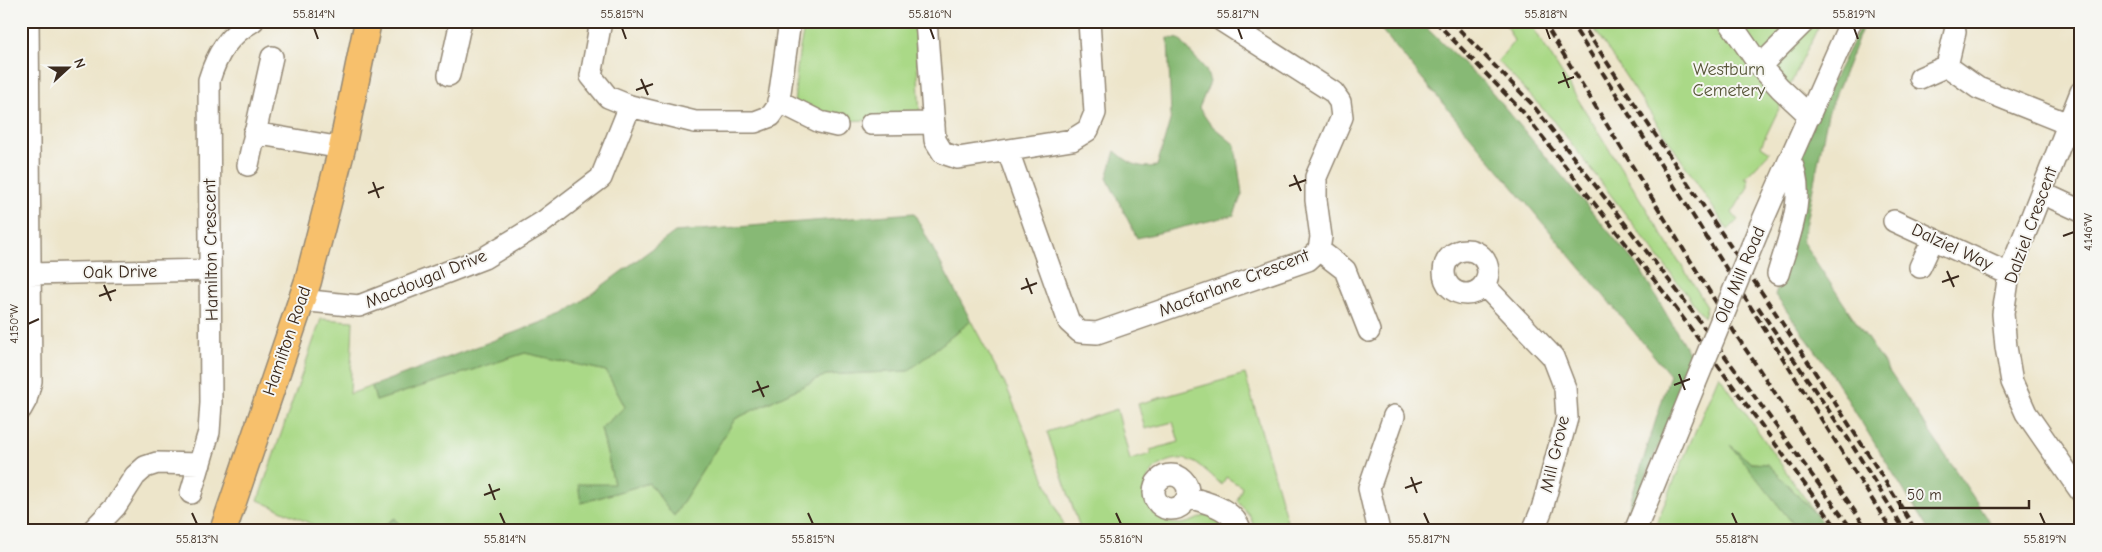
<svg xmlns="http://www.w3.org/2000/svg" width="2102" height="552" viewBox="0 0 2102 552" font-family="'Comic Neue',sans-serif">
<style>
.green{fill:#aad987;stroke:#728252}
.forest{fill:#87b974;stroke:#617249}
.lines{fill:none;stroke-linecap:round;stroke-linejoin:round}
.minor-casing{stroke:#948874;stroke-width:24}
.major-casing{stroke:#948874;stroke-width:29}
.minor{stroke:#fff;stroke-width:21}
.major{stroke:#f7c06c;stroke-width:26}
.rail{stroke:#3b2a1e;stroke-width:4;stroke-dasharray:8 4;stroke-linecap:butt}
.minor-bridge-casing{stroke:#948874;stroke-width:24;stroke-linecap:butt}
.minor-bridge{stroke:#fff;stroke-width:21}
.ticks{fill:none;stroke:#3b2a1e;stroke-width:2}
.labels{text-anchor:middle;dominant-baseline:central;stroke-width:4;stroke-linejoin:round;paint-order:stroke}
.park-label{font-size:18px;fill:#575638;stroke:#f6f6f2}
.street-label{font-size:18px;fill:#3b2a1e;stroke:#f6f6f2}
.neatline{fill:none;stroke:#3b2a1e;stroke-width:2}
.ticks-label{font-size:12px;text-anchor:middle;fill:#3b2a1e}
</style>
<rect width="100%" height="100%" fill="#f6f6f2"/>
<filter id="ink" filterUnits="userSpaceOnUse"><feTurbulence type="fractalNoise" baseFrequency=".02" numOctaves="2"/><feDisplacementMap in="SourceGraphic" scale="10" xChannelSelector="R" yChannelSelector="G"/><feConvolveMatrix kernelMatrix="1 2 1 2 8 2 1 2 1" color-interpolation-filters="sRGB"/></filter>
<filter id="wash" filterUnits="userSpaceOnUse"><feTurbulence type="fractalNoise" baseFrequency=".0096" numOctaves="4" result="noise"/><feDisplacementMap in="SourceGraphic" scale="20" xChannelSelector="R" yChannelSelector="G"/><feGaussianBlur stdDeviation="1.12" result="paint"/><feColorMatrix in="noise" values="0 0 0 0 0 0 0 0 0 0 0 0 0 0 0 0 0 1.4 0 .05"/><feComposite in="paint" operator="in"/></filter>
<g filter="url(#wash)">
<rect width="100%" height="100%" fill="#ede5ca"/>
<path class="green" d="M 808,21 L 911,21 L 916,32 L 920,119 L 833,121 L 794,105 C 796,84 798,38 808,21 Z
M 1504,21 L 1529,21 L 1707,306 L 1704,317 L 1555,122 L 1498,61 L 1514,41 Z
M 1589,21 L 1821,21 L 1761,146 L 1770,152 L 1745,178 L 1748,178 L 1748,187 L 1732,213 L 1738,220 L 1728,230 Z
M 321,319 L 353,321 L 350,394 L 372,386 L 376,401 L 525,353 L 606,371 L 625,407 L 601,428 L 614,484 L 581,503 L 649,483 L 674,516 L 735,419 L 826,375 L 908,371 L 971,321 L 1007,388 L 1066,531 L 403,531 L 395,518 L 376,531 L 327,531 L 258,500 Z
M 1245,374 L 1290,531 L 1264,531 L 1263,528 L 1255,530 L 1250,516 L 1237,501 L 1242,487 L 1226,477 L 1222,485 C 1213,477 1203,466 1191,461 C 1184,458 1175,459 1168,461 C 1130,476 1143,523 1179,524 C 1191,524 1204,515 1215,511 L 1236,531 L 1081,531 L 1047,432 L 1117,409 L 1130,460 L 1151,454 L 1150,450 L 1179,442 L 1173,422 L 1145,429 L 1138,404 Z
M 1719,375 L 1817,516 L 1768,464 L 1751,463 L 1733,448 L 1799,531 L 1653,531 Z"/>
<path class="forest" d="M 1374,21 L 1419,21 L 1486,85 L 1640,269 L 1693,360 L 1624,531 L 1621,531 L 1670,375 Z
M 1863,21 L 1865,21 L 1828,114 L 1802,241 L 1996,531 L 1929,531 L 1826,365 L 1775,295 L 1797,225 L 1797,159 L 1818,110 Z
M 1168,38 L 1179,39 L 1206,70 L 1210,82 L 1199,108 L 1210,124 L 1235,145 L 1242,194 L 1234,215 L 1137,238 L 1107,178 L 1115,151 C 1129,163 1138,169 1157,166 L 1171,117 Z
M 914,213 L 971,321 L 908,371 L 826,375 L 735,419 L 674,516 L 649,483 L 581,503 L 578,484 L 614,484 L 601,428 L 625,407 L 606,371 L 525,353 L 376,401 L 372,386 L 564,314 L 675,232 Z
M 1730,445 L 1751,463 L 1768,464 L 1817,516 L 1828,531 L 1799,531 Z
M 395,518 L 403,531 L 376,531 Z"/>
</g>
<g filter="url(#ink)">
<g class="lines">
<g class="minor-casing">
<path id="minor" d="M 601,21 L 591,76 L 608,97 L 630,106 L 695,122 L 755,122 L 771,116 L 778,106 L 790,21
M 926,21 L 935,140 L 943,153 L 958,158 L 1072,140 L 1088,130 L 1095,113 L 1089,21
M 1729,21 L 1760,66
M 1805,21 L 1760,66 L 1780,88 L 1810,116
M 1947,66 L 1978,88 L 2068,124
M 449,75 L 461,21
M 1920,78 L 1947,66 L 1955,32
M 2081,92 L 2009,274 L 2003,314 L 2006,347 L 2012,382 L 2026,413 L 2081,492
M 778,101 L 820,122 L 837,126
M 871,124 L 934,123
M 254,133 L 342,148
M 1008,151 L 1069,322 L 1080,332 L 1097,333 L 1308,260 L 1319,250 L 1321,237 L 1316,200 L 1316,177 L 1342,117 L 1340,102 L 1333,92 L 1222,21
M 248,165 L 272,57
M 2042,193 L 2081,211
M 1894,221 L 2009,274
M 1758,231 L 1851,21
M 1319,250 L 1345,270 L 1369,331
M1444 272a22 22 0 1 1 44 0a22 22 0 1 1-44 0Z
M 1920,267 L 1933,239
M 29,274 L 210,270
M 1778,274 C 1788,239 1808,194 1790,160
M 1484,285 L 1553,357 L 1565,388 L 1567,418 L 1542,509 L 1533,531
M 300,300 L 359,306 L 484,258 L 543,222 L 601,178 L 630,106
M 21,409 L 26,400 L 31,381 L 28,21
M1154 492a17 17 0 1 1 34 0a17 17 0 1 1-34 0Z
M 191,493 L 209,432 L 211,403 L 209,80 C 217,54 228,35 253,21
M 1188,497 C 1208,503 1233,508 1241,531
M 92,531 L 115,507 L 135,476 L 145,467 L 157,463 L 200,464
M 1379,531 L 1369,488 L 1394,416
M 1635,531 L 1695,384"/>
</g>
<g class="major-casing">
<path id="major" d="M 223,531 L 308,281 L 342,148 L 368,21"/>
</g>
<use href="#minor" class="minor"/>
<use href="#major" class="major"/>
<path class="rail" d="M 1435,21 L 1523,112 L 1669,299 L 1839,531
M 1451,21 L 1532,104 L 1678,292 L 1853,531
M 1543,21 L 1738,338 L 1868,531
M 1570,21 L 1892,531
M 1580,21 C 1691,192 1810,357 1916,531
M 1758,307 L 1849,440 L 1905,531"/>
<g class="minor-bridge-casing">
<path id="minor-bridge" d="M 1695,384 L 1758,231"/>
</g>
<use href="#minor-bridge" class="minor-bridge"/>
</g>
</g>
<path class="ticks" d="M 314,28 L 318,39M 622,28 L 626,39M 930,28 L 934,39M 1238,28 L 1242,39M 1546,28 L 1550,39M 1854,28 L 1858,39M 1563,72 L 1569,88M 641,79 L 648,95M 1558,83 L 1574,77M 636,90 L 653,84M 1294,175 L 1301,191M 373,182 L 379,198M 1289,186 L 1306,180M 368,193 L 384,187M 2063,236 L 2074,232M 1947,271 L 1954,287M 1026,278 L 1032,294M 1942,282 L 1959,276M 104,285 L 111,301M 1021,289 L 1037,283M 99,296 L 116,290M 28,324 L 39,319M 1679,374 L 1685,390M 757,381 L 764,397M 1674,385 L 1690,379M 752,392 L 769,386M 1411,477 L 1417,493M 489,484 L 495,500M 1405,488 L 1422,482M 484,495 L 500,489M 192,513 L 197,524M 500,513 L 505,524M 808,513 L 813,524M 1116,513 L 1121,524M 1424,513 L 1429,524M 1732,513 L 1737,524M 2040,513 L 2045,524"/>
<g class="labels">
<g class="park-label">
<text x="1729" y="69">Westburn<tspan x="1729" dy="21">Cemetery</tspan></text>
</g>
<g class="street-label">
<text transform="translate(2031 225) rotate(-70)">Dalziel Crescent</text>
<text transform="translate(1952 247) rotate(25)">Dalziel Way</text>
<text transform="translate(211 250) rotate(-91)">Hamilton Crescent</text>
<text transform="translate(120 272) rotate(-1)">Oak Drive</text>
<text transform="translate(1740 275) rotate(-67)">Old Mill Road</text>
<text transform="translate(426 279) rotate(-22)">Macdougal Drive</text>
<text transform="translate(1234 283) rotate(-21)">Macfarlane Crescent</text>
<text transform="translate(287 341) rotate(-71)">Hamilton Road</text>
<text transform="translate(1555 454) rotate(-77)">Mill Grove</text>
</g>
</g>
<rect width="2102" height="552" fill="none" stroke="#f6f6f2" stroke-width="55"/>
<g transform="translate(68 68) rotate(69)" stroke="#f6f6f2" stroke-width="4" paint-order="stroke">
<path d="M0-4L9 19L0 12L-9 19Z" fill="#3b2a1e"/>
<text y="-8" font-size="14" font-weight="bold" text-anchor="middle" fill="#3b2a1e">N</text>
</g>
<path d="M1900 500v8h129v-8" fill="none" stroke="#3b2a1e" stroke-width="2.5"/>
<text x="1907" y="500" font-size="15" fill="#3b2a1e" stroke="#f6f6f2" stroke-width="4" paint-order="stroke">50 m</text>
<rect x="28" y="28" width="2046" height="496" class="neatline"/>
<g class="ticks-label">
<text x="314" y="18">55.814°N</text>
<text x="622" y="18">55.815°N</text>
<text x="930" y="18">55.816°N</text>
<text x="1238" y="18">55.817°N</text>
<text x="1546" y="18">55.818°N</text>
<text x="1854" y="18">55.819°N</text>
<text transform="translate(2088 232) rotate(-90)" y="4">4.146°W</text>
<text transform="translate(14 324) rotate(-90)" y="4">4.150°W</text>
<text x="197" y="543">55.813°N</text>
<text x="505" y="543">55.814°N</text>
<text x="813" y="543">55.815°N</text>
<text x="1121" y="543">55.816°N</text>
<text x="1429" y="543">55.817°N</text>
<text x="1737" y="543">55.818°N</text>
<text x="2045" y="543">55.819°N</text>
</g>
</svg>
